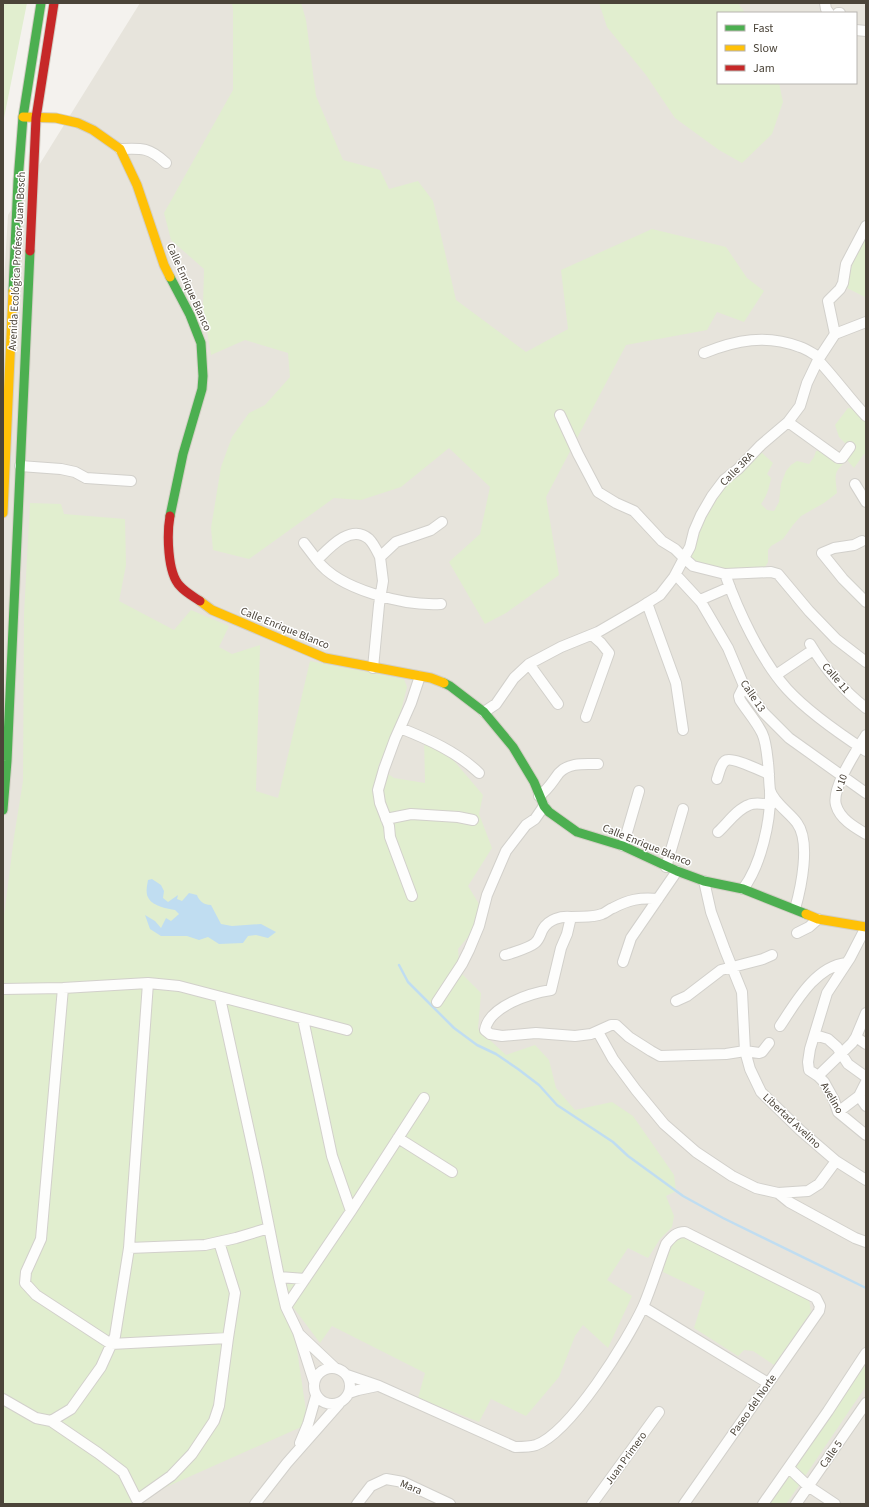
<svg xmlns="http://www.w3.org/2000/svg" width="869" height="1507" viewBox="0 0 869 1507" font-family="'Source Sans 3',sans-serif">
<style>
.residential{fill:#e7e4dc;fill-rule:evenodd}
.green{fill:#e1eecf}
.water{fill:#c0ddf1}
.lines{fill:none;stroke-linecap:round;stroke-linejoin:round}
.stream{stroke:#c0ddf1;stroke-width:2.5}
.street-casing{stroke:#d2d0cb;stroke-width:12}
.fast-casing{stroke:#d3cfc5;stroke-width:11}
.slow-casing{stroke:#d3cfc5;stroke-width:11}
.jam-casing{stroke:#d3cfc5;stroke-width:11}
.street{stroke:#fdfdfc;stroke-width:10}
.fast{stroke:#4caf50;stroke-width:9}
.slow{stroke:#ffc107;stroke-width:9}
.jam{stroke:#c62828;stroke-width:9}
.labels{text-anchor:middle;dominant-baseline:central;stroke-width:3;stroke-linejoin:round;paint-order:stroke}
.street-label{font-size:11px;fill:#4b4439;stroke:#fff}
</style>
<rect width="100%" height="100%" fill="#f4f2ee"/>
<path class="residential" d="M 140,3 L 866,3 L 866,1504 L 3,1504 L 3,298 L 8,215 ZM 718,13 L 856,13 L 856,83 L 718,83 Z"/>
<path class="green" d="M 3,3 L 27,3 L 3,123 Z
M 232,3 L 301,3 L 306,20 L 316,96 L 343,160 L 380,170 L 389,189 L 418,181 L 433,201 L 456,300 L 526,352 L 568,329 L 561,270 L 652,229 L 726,247 L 747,278 L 764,291 L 744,322 L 717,312 L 707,330 L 626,345 L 546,497 L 559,575 L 506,613 L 485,624 L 449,562 L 480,534 L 490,487 L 449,448 L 401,487 L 361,500 L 334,498 L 249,559 L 213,550 L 211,528 L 221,467 L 232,437 L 249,413 L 265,405 L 290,377 L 288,353 L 245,340 L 211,355 L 203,306 L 204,269 L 171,240 L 164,213 L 233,90 L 233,10 Z
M 599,3 L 738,3 L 745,13 L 718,13 L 718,83 L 779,83 L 783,102 L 772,134 L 742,163 L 719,150 L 675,118 L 646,75 L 607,27 Z
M 866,236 L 866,297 L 865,297 L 847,288 L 854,255 Z
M 848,408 L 856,409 L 866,420 L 866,455 L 864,454 L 854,468 L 847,460 C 833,473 835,474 837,493 L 824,503 L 801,516 L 793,525 L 783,539 L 771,546 L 768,550 L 768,562 L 764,569 L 735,574 L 688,560 L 712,497 L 761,452 L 773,463 L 767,474 L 771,478 C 769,488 767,496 761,504 L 767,510 L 774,511 L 779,502 L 781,484 L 786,471 L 791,465 L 797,461 L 809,464 L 814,457 L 816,451 L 823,449 L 838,456 L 846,444 L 839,437 L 835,425 Z
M 30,503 L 61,504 L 64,514 L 125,519 L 126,565 L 119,601 L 174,630 L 191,610 L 229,626 L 219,647 L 232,654 L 260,645 L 256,791 L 278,798 L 310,661 L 404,679 L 407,687 L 400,715 L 378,767 L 394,778 L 425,783 L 424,737 L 443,748 L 483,795 L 479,814 L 492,848 L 468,886 L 479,904 L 482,920 L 458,949 L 460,972 L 481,993 L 478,1029 L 506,1055 L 535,1045 L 549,1060 L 556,1088 L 575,1110 L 612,1102 L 633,1116 L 674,1175 L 676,1191 L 666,1196 L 674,1216 L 672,1227 L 660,1239 L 648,1258 L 628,1248 L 607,1280 L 632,1296 L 608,1348 L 583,1325 L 575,1336 L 559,1377 L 526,1416 L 491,1399 L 479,1422 L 418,1398 L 425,1373 L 332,1326 L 320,1343 L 290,1303 L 308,1424 L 137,1500 L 137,1504 L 3,1504 L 3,924 L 14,837 L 23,781 L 24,614 Z
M 681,1237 L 721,1252 L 809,1300 L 811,1312 L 774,1365 L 753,1351 L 744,1350 L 738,1356 L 694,1328 L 705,1292 L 663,1272 L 669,1246 Z
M 866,1364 L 866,1386 L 805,1476 L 794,1466 Z
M 786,1472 L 800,1484 L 786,1504 L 764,1504 Z"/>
<path class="water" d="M 152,879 L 161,885 L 164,891 L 163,898 L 168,902 L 178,895 L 177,899 L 182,901 L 189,893 L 197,895 C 199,901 204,905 211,905 L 221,924 L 232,926 L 261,924 L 276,932 L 268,938 L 256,935 L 248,936 L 243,943 L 219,944 L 208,937 L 199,940 L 187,936 L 161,936 L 150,929 L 145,915 L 155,921 L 161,928 L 166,918 L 171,921 L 179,914 L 175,910 C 168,909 153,906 149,899 C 145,894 147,886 148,880 Z"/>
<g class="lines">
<path class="stream" d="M 399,965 L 408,982 L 454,1028 L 477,1045 L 496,1054 L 518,1069 L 539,1085 L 557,1105 L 613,1142 L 628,1156 L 683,1196 L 723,1218 L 866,1288"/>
<g class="street-casing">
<path id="street" d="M 825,3 L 826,9 L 829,13
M 838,13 L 840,13
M 856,30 L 866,31
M 120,149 C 141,148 149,147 166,163
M 866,322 L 835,334 L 818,360 L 807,383 L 800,406 L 788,422 L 761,445 L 738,469 L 724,480 L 712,496 L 701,515 L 694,531 L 690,547 L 684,558 L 693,566 L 725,574 L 771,572 L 778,574 L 809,611 L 836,639 L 866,662
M 835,334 L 828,301 L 840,289 L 843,283 L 846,264 L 866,226
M 704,353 C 736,340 766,334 800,347 C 807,349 813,354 819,357
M 818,360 C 835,378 849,398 866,416
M 788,422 L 838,458 L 842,458 L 850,447
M 20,466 L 61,469 L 75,472 L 86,478 L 131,481
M 855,484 L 866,502
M 862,541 L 854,545 L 834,548 L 822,553 L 843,579 L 866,602
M 304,543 L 317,560
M 725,574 C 738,611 761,660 787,689 C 808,712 840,734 866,751
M 676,575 L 701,602 L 728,648 L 744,686 L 764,713 L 789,738 L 866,793
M 700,600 L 730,587
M 647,603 L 676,683 L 683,730
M 441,604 C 405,606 339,590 317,560 C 329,548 351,523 369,539 C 374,544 377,551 380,557 L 396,542 L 431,530 L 442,522
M 810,644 C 825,669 844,691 866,708
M 529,664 L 558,704
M 373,668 L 379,605 L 383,581 L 380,557
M 776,675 L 813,650
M 744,686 L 739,696 L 740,700 C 747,711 756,721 762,733 C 766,741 767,754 768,763 C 769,770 769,784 770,790 C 773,802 790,813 797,823 C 811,842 801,888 795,909
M 484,712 L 496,704 L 514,678 L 529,664 L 561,647 L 598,632 L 641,607 L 660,595 L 674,577 L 684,558 L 675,549 L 662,541 L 634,511 L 616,503 L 598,492 L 578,454 L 560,415
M 586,717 L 609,653 L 601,643 L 592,635
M 400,728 C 428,739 457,752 479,773
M 866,735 C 857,750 831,788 836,805 C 840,819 854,827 866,834
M 717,779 C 719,774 720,765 725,761 C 731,756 761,771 769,774
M 539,796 C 549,789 552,782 559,773 C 569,762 585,764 598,764
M 386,819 L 411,814 L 458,817 L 473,820
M 718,832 C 727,824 737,809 749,805 C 755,802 764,804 771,805
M 623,846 L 639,791
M 666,867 L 683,809
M 704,881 L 711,912 L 725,950 L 742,992 L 745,1051 L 750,1069 L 761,1092 L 800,1130 L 836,1161 L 866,1180
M 743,889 C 761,865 771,821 770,791
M 412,896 L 390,837 L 389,826 L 380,803 L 378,790 L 384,769 L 395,739 L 411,703 L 419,679 L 418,676
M 658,899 C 640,897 628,900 613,908 C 609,909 606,913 602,914 C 592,918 582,916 571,917 L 567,934 L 561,948 L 551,990 C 531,993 489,1006 485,1030 L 490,1034 L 502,1036 L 536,1033 L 575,1036 L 591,1034 L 611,1025 L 616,1025 L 629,1037 L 651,1051 L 660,1056 L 726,1054 L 745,1051 L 759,1053 L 762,1052 L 769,1043
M 866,927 L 850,958 L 827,993 L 810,1049 L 808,1062 L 809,1070 L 818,1076 L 824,1082 L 834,1100 L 838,1112 L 866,1135
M 797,933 L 809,927 L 818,919
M 505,955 L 509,954 C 517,951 529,948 535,943 C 540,939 540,934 543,929 C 549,919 561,916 571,917
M 623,962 L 631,938 L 677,871
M 63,988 L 41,1239 L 26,1272 L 25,1283 L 36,1295 L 111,1344 L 228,1338 L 235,1293 L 219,1242
M 3,989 L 63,988 L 148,983 L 179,986 L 347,1030
M 220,998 L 258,1172 L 279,1277 L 286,1307 L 298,1332 L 314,1382
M 676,1001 L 687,996 L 721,970 L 763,959 L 772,955
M 437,1002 L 462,964 L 469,950 L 479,926 L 487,895 L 506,851 L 526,825 L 535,819 L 544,806
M 303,1019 L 332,1156 L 351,1211
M 780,1026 C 796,1002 815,967 846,963
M 598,1032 L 613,1059 L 636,1090 L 664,1124 L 696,1152 L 732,1176 L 756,1188 L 778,1193 L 789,1202 L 855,1238 L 866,1242
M 815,1035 L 828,1039 L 837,1047 L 848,1064 L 866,1077
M 856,1037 L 866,1044
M 818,1076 L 852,1043 L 856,1037 L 866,1013
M 859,1096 L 866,1106
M 838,1112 L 859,1096 L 866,1082
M 398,1138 L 452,1172
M 778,1193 L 808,1191 L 819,1184 L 836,1161
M 129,1248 L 205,1245 L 236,1238 L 269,1228
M 279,1277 L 305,1279
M 286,1307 L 351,1211 L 424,1098
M 643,1307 L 768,1383
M 299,1334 L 335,1368
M314 1386a18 18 0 1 1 36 0a18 18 0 1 1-36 0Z
M 347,1375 L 379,1386 L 515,1447 C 521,1447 530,1447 536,1445 C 571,1432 627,1341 643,1307 C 652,1286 658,1265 666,1244 C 672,1237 676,1232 685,1232 L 816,1298 L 820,1306 L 819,1311 L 684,1504
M 349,1393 L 358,1390 L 377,1386
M 3,1399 L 36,1418 L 51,1421 L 71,1409 L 101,1367 L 115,1336 L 129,1248 L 148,983
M 51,1421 L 98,1453 L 123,1472 L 137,1500 L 171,1476 L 192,1454 L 214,1421 L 219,1406 L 228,1338
M 300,1443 L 308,1424 L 316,1396
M 789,1468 L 808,1486 L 835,1504
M 255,1504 L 287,1463 L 339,1404
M 357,1504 L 371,1486 L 386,1479 L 403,1482 L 450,1504
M 592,1504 L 659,1412
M 763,1504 L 828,1411 L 866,1353
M 796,1504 L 866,1403"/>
</g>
<g class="fast-casing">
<path id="fast" d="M 170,277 L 190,315 L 201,343 L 203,376 L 202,389 L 183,454 L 170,516
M 13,291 L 18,181 L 23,117 L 41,3
M 444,683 L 450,686 L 484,712 L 513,747 L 534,782 L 544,806 L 549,812 L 577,832 L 623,846 L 677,871 L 704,881 L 743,889 L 806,914
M 3,810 L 7,761 L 30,251"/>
</g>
<g class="slow-casing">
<path id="slow" d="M 23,117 L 56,118 L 78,123 L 93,130 L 120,149 L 137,185 L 164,265 L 170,277
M 3,513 L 13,291
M 200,601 L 212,610 L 325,658 L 431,678 L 444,683
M 806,914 L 818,919 L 866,927"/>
</g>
<g class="jam-casing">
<path id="jam" d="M 30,251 L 36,118 L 54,3
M 170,516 C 167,533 167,573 180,586 C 185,592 194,597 200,601"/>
</g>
<use href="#street" class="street"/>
<use href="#fast" class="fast"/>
<use href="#slow" class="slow"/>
<use href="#jam" class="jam"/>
</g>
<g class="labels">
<g class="street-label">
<text transform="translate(17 261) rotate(-87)">Avenida Ecológica Profesor Juan Bosch</text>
<text transform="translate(189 287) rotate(66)">Calle Enrique Blanco</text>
<text transform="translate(737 469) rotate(-45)">Calle 3RA</text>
<text transform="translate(285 628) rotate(22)">Calle Enrique Blanco</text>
<text transform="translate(836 678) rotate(49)">Calle 11</text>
<text transform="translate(753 696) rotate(56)">Calle 13</text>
<text transform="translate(841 783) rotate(-71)">v 10</text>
<text transform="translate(647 845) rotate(22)">Calle Enrique Blanco</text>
<text transform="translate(832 1098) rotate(60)">Avelino</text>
<text transform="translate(792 1121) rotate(43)">Libertad Avelino</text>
<text transform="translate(753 1405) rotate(-55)">Paseo del Norte</text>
<text transform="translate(831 1454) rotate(-55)">Calle 5</text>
<text transform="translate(626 1458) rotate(-54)">Juan Primero</text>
<text transform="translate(411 1487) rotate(22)">Mara</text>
</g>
</g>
<rect width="869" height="1507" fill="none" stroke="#4b4439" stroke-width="8"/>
<rect x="717" y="12" width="140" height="72" fill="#ffffff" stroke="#b7b4b0"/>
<rect x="725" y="25" width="20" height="6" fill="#4caf50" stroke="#b7b4b0"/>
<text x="753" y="32" font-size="12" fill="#4b4439">Fast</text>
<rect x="725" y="45" width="20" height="6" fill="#ffc107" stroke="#b7b4b0"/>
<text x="753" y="52" font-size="12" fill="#4b4439">Slow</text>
<rect x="725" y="65" width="20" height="6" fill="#c62828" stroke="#b7b4b0"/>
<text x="753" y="72" font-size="12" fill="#4b4439">Jam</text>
</svg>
